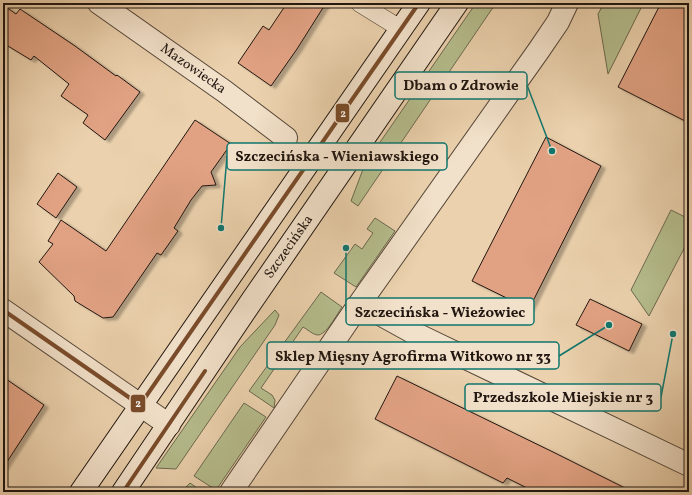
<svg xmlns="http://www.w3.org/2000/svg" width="692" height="495" viewBox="0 0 692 495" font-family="Vollkorn,serif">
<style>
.green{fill:#b5bc8c;stroke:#6b694e}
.building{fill:#e1a283;stroke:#211610;filter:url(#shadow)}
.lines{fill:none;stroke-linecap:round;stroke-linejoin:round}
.lane-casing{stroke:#544537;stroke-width:18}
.street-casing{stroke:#544537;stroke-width:24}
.secondary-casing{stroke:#211610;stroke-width:24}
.lane{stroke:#f2e1ca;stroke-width:17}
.street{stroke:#f2e1ca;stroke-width:22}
.secondary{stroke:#f2e1ca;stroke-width:22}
.bus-1-casing{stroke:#f2e1ca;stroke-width:7}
.bus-1{stroke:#7a4b2a;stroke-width:4}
.labels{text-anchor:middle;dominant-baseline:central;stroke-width:3.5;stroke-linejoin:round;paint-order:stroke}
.street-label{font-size:14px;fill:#211610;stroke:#f2e1ca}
.leader{fill:none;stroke:#0f766e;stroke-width:1.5}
.callout-dot{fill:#0f766e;stroke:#f2e1ca;stroke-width:1.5}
.callout{fill:#f2e1ca;stroke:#0f766e;stroke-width:1.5}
.callout-label{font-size:15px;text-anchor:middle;font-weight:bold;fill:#211610}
.line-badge{stroke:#f2e1ca;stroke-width:1.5}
.badge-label{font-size:11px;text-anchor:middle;font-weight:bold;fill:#fff}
</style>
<defs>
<filter id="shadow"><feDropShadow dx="4.5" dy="2.5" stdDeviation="1" flood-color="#0004"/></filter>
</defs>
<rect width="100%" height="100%" fill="#ebd1ad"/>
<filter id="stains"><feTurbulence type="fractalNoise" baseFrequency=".005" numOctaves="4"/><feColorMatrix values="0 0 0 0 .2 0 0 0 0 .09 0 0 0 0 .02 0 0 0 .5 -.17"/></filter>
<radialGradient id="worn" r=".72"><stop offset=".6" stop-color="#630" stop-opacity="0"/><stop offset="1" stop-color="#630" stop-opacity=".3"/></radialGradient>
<path class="green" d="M 476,3 L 496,3 L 358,206 L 351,201 L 365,164 Z
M 604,3 L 632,3 L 641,8 L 608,74 L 598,14 Z
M 671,210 L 689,219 L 689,239 L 649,316 L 631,290 Z
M 375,218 L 395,231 L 356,287 L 334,273 L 355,244 L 362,249 L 373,233 L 367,229 Z
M 321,292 L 342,307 C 337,314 326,336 317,335 C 312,334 307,329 303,327 L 261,388 L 272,395 L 275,400 L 274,408 L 249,391 Z
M 275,310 L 279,315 L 275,325 L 176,469 L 156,468 L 240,347 Z
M 244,403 L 266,417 L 216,490 L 194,476 Z
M 190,483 L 203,492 L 181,492 Z"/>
<path class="building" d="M 287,3 L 326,3 L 297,49 L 271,86 L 238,63 L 263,26 L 269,30 Z
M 661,3 L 689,3 L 689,123 L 618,87 Z
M 3,5 L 16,14 L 20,9 L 75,46 L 116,76 L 117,75 L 140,92 L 105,140 L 83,123 L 88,115 L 61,96 L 69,84 L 34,56 L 31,60 L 3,43 Z
M 195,120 L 231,144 L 211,172 L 216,185 L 202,186 L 191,200 L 174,228 L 178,231 L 161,255 L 157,253 L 113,317 L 103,318 L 75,301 L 74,296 L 39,262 L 53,244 L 48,241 L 61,220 L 106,251 Z
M 546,137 L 601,166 L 529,309 L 472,281 Z
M 58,173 L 77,187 L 56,218 L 37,204 Z
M 590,299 L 642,324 L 629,351 L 576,325 Z
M 397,376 L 555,453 L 633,492 L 535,492 L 507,478 L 503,483 L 375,419 Z
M 3,377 L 44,405 L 3,468 Z"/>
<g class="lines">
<g class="lane-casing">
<path id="lane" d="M 359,3 L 401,29"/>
</g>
<g class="street-casing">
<path id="street" d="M 99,3 L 224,91 L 286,138
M 360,303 L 418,335 L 689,465
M 3,310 L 169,425
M 231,492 L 360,303 L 539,50 L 558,22 L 567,3"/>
</g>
<g class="secondary-casing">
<path id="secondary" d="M 81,492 L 419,3
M 123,492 L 251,302 L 457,3"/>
</g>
<use href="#lane" class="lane"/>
<use href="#street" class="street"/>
<use href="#secondary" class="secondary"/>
<g class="bus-1-casing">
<path id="bus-1" d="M 3,310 L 140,405 L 419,3
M 123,492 L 205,371"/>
</g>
<use href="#bus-1" class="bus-1"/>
</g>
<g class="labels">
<g class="street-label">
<text transform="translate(193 69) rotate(35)">Mazowiecka</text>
<text transform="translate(289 247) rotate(-55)">Szczecińska</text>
</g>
</g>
<path class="leader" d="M552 151L527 85M221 228L227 156M346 248L346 311M609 325L559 356M673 334L661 397"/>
<g class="callout-dot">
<circle cx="552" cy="151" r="4"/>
<circle cx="221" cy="228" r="4"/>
<circle cx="346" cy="248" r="4"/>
<circle cx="609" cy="325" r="4"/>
<circle cx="673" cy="334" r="4"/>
</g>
<g class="callout">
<rect x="395" y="72" width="132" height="27" rx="4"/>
<rect x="227" y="143" width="220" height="27" rx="4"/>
<rect x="346" y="298" width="188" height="27" rx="4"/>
<rect x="267" y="342" width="292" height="27" rx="4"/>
<rect x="465" y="384" width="196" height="27" rx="4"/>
</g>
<g class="callout-label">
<text x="461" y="90">Dbam o Zdrowie</text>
<text x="337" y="161">Szczecińska - Wieniawskiego</text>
<text x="440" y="317">Szczecińska - Wieżowiec</text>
<text x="413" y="361">Sklep Mięsny Agrofirma Witkowo nr 33</text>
<text x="563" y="402">Przedszkole Miejskie nr 3</text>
</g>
<g class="line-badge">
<rect x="335" y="103" width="15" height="20" rx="4" fill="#7a4b2a"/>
<rect x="130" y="394" width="16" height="19" rx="4" fill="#7a4b2a"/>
</g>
<g class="badge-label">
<text x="343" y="117">2</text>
<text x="138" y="407">2</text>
</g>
<rect width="692" height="495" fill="none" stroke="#ebd1ad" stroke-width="16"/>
<rect x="4" y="4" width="684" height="487" fill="none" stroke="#211610" stroke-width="2"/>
<rect x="8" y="8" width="676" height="479" fill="none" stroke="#211610"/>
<rect width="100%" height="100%" filter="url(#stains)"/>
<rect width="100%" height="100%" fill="url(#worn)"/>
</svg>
